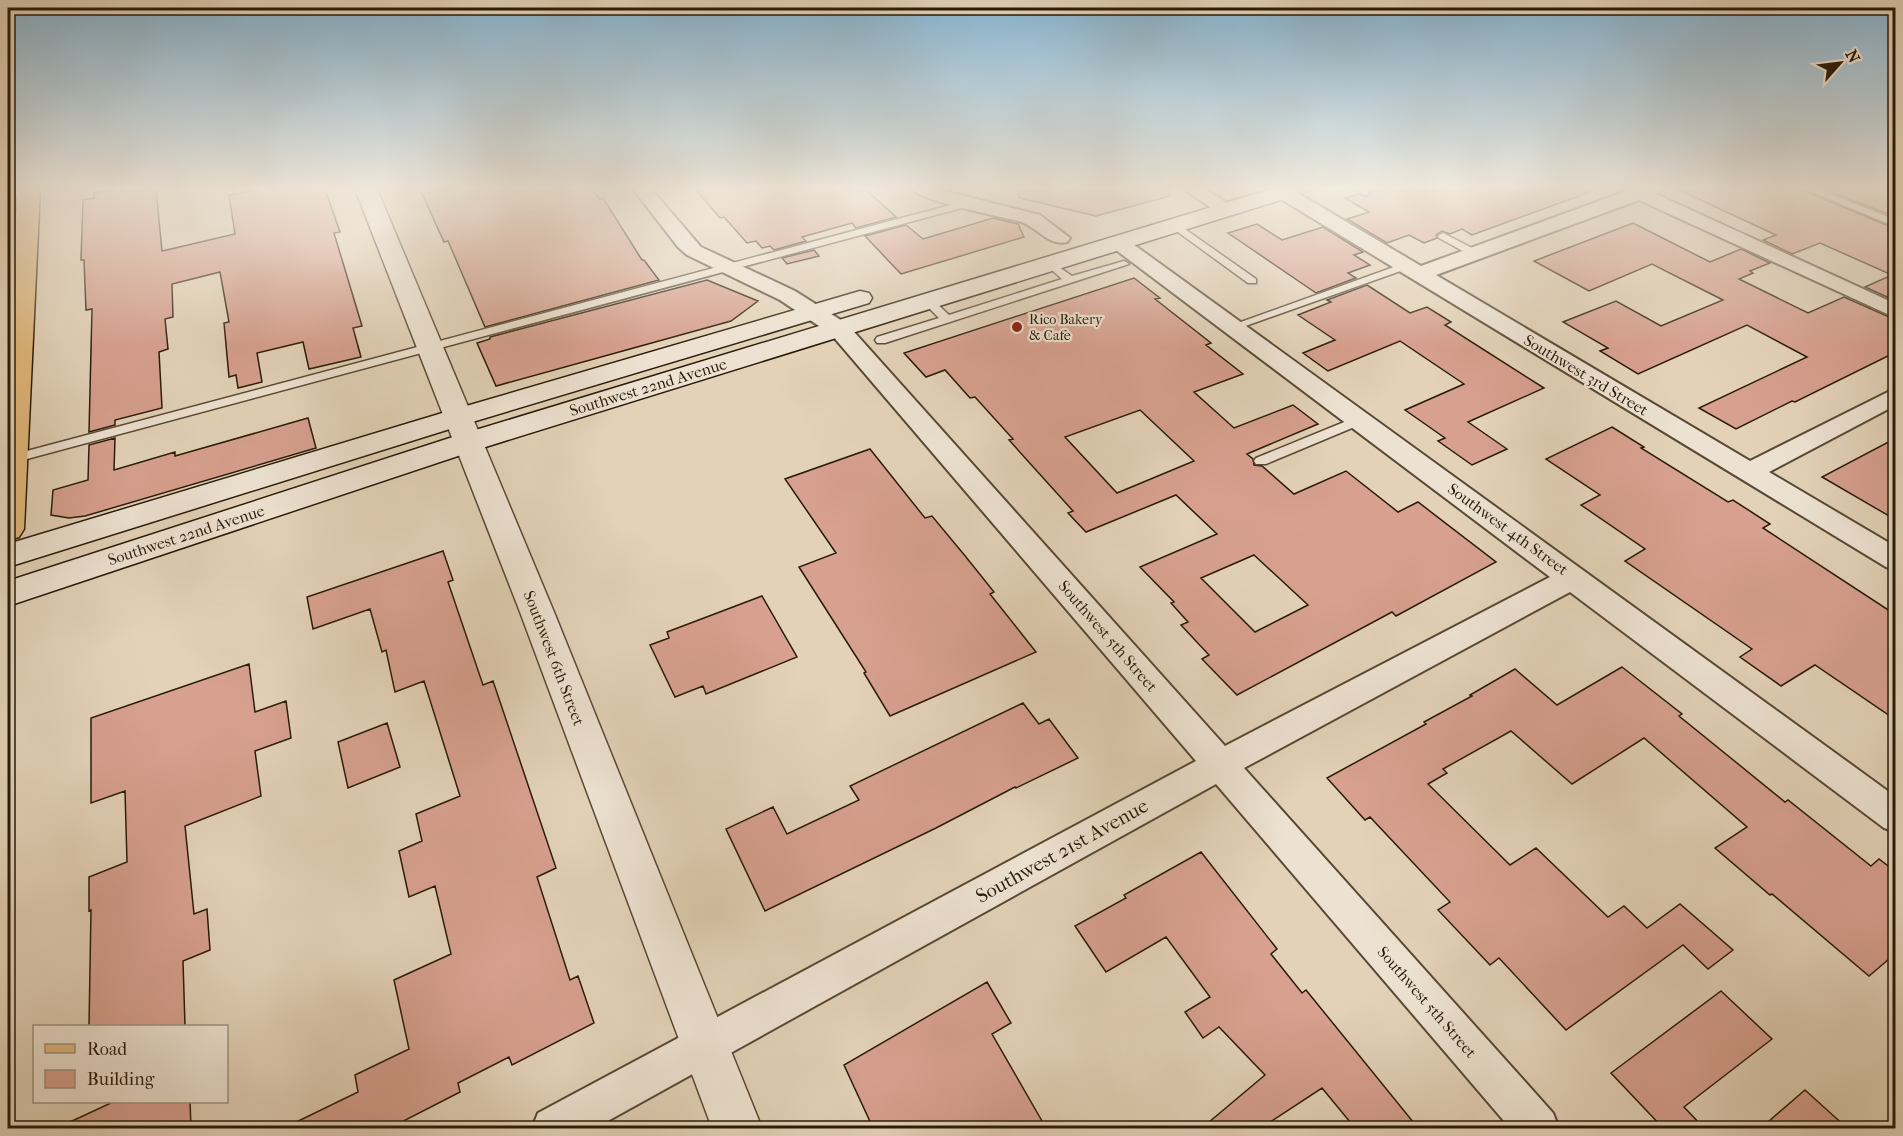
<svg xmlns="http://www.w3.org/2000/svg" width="1903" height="1136" viewBox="0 0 1903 1136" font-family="'IM FELL French Canon',serif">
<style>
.building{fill:#d7a08f;stroke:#291b08;stroke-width:1.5;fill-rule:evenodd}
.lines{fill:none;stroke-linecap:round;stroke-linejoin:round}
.service-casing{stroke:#584934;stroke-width:3}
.minor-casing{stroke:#584934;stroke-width:4}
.tertiary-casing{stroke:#584934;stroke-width:3}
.secondary-casing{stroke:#291b08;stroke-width:3}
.primary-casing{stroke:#291b08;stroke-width:3}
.service{fill:#ede2d1;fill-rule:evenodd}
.minor{fill:#ede2d1;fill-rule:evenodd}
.tertiary{fill:#ede2d1;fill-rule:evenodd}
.secondary{fill:#ede2d1;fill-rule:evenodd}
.primary{fill:#e2b97c;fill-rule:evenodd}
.poi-dot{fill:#8f2418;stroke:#ede2d1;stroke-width:2}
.labels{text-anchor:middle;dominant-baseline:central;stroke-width:4.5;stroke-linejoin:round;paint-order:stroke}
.far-poi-label{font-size:14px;fill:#291b08;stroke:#ede2d1;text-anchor:start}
.street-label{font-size:16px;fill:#291b08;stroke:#ede2d1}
.near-street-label{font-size:20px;fill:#291b08;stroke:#ede2d1}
</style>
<rect width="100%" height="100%" fill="#e3d2b8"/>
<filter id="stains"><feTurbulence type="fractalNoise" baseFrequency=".00333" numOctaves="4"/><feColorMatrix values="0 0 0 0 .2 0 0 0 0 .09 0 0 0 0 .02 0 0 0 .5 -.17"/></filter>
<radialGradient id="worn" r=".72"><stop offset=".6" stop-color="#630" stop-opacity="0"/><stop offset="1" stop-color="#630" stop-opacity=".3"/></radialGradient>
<path class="building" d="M 113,189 L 156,189 L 162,251 L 235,234 L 229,195 L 261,189 L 325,189 L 340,232 L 334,233 L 362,326 L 353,328 L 361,357 L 309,369 L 303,342 L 257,353 L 262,382 L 238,388 L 236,375 L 229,377 L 224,323 L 229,322 L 220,272 L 172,284 L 173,317 L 165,319 L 168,349 L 159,352 L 162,408 L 115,420 L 115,425 L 89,432 L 92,309 L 86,310 L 84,260 L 81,260 L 83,200 L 94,198 L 94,193 Z
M 420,189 L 592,189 L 600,199 L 603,198 L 642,260 L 644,260 L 659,280 L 485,327 L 448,241 L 444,242 Z
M 695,189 L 865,189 L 896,217 L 856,228 L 852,223 L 802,237 L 806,241 L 774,250 L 770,246 L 762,248 L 756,241 L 747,243 L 724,217 L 720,218 Z
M 1020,189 L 1169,189 L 1170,196 L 1096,216 L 1019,198 Z
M 1374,189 L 1589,189 L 1590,192 L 1472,235 L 1462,229 L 1450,234 L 1442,231 L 1436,235 L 1437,238 L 1424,243 L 1409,235 L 1387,243 L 1347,219 L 1369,212 L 1345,198 L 1359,194 L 1366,197 Z
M 1677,189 L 1803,189 L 1804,191 L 1896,229 L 1896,301 L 1865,287 L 1892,275 L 1820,243 L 1792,254 L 1763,240 L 1776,235 Z
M 1823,189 L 1896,189 L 1896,217 Z
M 993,218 L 1018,224 L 1024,237 L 901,274 L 865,236 L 906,225 L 923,239 Z
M 1633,223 L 1710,262 L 1741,249 L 1770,263 L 1750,271 L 1753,273 L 1739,279 L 1808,313 L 1844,297 L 1896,320 L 1896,352 L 1795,402 L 1792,401 L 1736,429 L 1699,408 L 1807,357 L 1747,325 L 1638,374 L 1600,351 L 1608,348 L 1563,322 L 1616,301 L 1661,326 L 1723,300 L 1652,264 L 1589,291 L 1534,261 Z
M 1257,224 L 1282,240 L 1323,227 L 1363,252 L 1354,255 L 1370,265 L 1348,273 L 1356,278 L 1316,293 L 1228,233 Z
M 814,250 L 819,256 L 787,264 L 782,258 Z
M 1134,278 L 1160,298 L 1155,299 L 1211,343 L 1206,345 L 1243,374 L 1194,392 L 1234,428 L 1293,405 L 1318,424 L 1247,454 L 1253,459 L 1254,465 L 1262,466 L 1294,494 L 1346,471 L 1398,512 L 1418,502 L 1496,562 L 1396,616 L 1392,612 L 1237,695 L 1202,659 L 1209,655 L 1181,625 L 1188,622 L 1171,603 L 1174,602 L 1140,567 L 1217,534 L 1176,495 L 1086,532 L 1068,513 L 1073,511 L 1009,440 L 1013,439 L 975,397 L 970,398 L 945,370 L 926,377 L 904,353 ZM 1140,410 L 1194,461 L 1117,493 L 1065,437 ZM 1254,555 L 1308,605 L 1255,632 L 1201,578 Z
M 707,280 L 758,301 L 731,321 L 496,386 L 477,343 L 490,339 L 490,337 Z
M 1367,285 L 1410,313 L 1427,307 L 1451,322 L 1445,325 L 1544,388 L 1468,422 L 1507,449 L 1472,465 L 1438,441 L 1445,438 L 1405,410 L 1464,384 L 1400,341 L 1328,371 L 1303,353 L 1335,340 L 1298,315 L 1331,302 L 1327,300 Z
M 308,418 L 316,448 L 85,516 L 69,518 L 51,515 L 53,490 L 88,480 L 89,445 L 115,438 L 114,470 L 175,452 L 175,456 Z
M 1612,427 L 1644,447 L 1641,448 L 1728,502 L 1733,500 L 1770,524 L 1763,528 L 1896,615 L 1896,720 L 1815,665 L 1781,686 L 1740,657 L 1752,649 L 1625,561 L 1645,549 L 1581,505 L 1600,495 L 1546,459 Z
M 1896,438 L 1896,520 L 1822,477 Z
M 870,449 L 925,518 L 932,516 L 966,557 L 994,592 L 990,594 L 1036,652 L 890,716 L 864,673 L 866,672 L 799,567 L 836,553 L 785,479 Z
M 443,551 L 453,580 L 448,582 L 483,685 L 493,681 L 556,868 L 537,877 L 570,980 L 578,976 L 594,1023 L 512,1065 L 509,1057 L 458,1083 L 460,1092 L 390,1128 L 284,1128 L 358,1092 L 355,1075 L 409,1049 L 394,980 L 451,954 L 435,886 L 409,897 L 399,851 L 422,841 L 416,814 L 460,796 L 424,681 L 395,692 L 386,650 L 382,652 L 370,609 L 313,629 L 307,597 Z
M 762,596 L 797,657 L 706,694 L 703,686 L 675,697 L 650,645 L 669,638 L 667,632 Z
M 249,664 L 255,712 L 286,701 L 291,738 L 255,751 L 261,796 L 185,826 L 194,914 L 207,909 L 210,950 L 183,961 L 185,1026 L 89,1026 L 91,910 L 89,911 L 89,877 L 127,862 L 125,791 L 91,803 L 91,718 Z
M 1622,667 L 1682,714 L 1679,716 L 1785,802 L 1788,800 L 1871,866 L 1879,859 L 1896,872 L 1896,953 L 1869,976 L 1772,894 L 1770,895 L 1715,848 L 1747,827 L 1644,738 L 1572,784 L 1511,731 L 1443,769 L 1447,773 L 1428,784 L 1510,865 L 1536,848 L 1608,917 L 1624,906 L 1647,928 L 1680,904 L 1733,950 L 1708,969 L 1683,945 L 1566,1030 L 1499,958 L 1490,965 L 1438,910 L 1450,902 L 1370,817 L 1365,820 L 1327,778 L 1426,724 L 1424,722 L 1472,696 L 1470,695 L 1515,669 L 1557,705 Z
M 1023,703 L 1039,724 L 1049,719 L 1078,758 L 1016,788 L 1015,787 L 936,828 L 765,911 L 726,829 L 773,807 L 787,834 L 859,800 L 850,786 Z
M 387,723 L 400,767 L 348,788 L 338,742 Z
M 1201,852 L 1277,949 L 1271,954 L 1302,993 L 1306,990 L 1418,1128 L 1355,1128 L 1322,1088 L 1261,1128 L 1202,1128 L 1265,1075 L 1219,1027 L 1203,1038 L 1185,1012 L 1210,997 L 1166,937 L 1106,972 L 1075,926 L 1126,898 L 1124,895 Z
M 987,982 L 1011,1023 L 992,1034 L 1046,1128 L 873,1128 L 844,1065 Z
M 1721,991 L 1772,1039 L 1684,1107 L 1704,1128 L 1663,1128 L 1611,1073 Z
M 1805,1090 L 1847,1128 L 1761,1128 Z
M 115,1101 L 190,1101 L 191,1128 L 57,1128 Z"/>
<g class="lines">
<g class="service-casing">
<path id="service" d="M 1355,189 L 1366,189 L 1370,192 L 1365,195 Z
M 1805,189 L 1818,189 L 1896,220 L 1896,227 Z
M 969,200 L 974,203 L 973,205 L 12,463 L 8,462 L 8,456 Z
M 1175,222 L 1256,279 L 1256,283 L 1248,283 L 1171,227 L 1171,223 Z
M 1443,233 L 1478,251 L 1479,253 L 1478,255 L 1470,255 L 1439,238 L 1438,236 Z
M 1050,261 L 1072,276 L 1124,261 L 1129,264 L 885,343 L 877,343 L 875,340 L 877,337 L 939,318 L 924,303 L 924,299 L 932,299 L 949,315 L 1062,279 L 1045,264 Z
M 1405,263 L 1409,264 L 1409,268 L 1237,329 L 1233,331 L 1227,327 Z
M 1359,416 L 1364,417 L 1365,420 L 1364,423 L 1266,464 L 1256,464 L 1254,461 L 1256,458 Z"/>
</g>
<g class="minor-casing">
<path id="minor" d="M 8,189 L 28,189 L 26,193 L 8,197 Z
M 633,189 L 651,189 L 701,247 L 795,291 L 847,324 L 1225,746 L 1550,577 L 1112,247 L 1109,243 L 1112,239 L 1126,239 L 1896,797 L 1896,832 L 1884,828 L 1570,592 L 1244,768 L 1553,1113 L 1559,1128 L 1510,1128 L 1216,784 L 595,1128 L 532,1128 L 538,1113 L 1196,761 L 831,334 L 780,300 L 687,255 L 678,247 Z
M 912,189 L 937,189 L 1040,215 L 1070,238 L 1067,242 C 1048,247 1036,225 1018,221 C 999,216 920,201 912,189 Z
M 1184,189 L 1205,189 L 1236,209 L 1233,213 L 1219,213 Z
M 1269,189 L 1291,189 L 1421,266 L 1632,189 L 1660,189 L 1656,194 L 1896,304 L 1896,318 L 1639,200 L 1436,275 L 1750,461 L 1896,388 L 1896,405 L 1769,472 L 1896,547 L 1896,570 L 1886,567 L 1271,193 Z"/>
</g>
<g class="tertiary-casing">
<path id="tertiary" d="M 355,189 L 377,189 L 554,612 L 762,1128 L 712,1128 L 520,612 Z"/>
</g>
<g class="secondary-casing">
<path id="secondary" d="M 1271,189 L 1303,189 L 1300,194 L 479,449 L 8,606 L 8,581 L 459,435 Z
M 860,291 L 869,293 L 872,298 L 869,303 L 469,423 L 8,567 L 8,544 L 449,411 Z"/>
</g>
<g class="primary-casing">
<path id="primary" d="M 18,189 L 40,189 L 24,529 L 19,537 L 8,540 L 8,328 Z"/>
</g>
<use href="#service" class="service"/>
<use href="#minor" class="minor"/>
<use href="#tertiary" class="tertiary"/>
<use href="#secondary" class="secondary"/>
<use href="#primary" class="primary"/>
</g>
<linearGradient id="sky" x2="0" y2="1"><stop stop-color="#87b5d2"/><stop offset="0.54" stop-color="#f2ebdf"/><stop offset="1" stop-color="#f2ebdf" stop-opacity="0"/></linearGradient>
<rect width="1903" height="348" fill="url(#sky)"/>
<circle class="poi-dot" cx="1017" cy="327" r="6"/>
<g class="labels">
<g class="far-poi-label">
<text x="1029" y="319">Rico Bakery<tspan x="1029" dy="16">&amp; Cafe</tspan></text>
</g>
<g class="street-label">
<text transform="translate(1586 375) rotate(31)">Southwest 3rd Street</text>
<text transform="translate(648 387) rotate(-17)">Southwest 22nd Avenue</text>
<text transform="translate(1508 529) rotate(36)">Southwest 4th Street</text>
<text transform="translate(186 535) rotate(-18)">Southwest 22nd Avenue</text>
<text transform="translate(1108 636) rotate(49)">Southwest 5th Street</text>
<text transform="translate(554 658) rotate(69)">Southwest 6th Street</text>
<text transform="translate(1427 1002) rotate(49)">Southwest 5th Street</text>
</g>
<g class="near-street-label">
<text transform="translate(1062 851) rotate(-29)">Southwest 21st Avenue</text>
</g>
</g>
<rect width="1903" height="1136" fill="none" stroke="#e3d2b8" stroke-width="30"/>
<rect x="9" y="9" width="1885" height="1118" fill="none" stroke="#291b08" stroke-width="3"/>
<rect x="15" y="15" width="1873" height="1106" fill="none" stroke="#291b08" stroke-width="1.5"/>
<rect x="33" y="1025" width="195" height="78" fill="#ede2d1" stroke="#9f9281" stroke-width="1.5"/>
<rect x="45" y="1044" width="30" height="9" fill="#e2b97c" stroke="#9f9281" stroke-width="1.5"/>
<text x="87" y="1055" font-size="18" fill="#291b08">Road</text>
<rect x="45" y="1070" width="30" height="18" fill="#d7a08f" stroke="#9f9281" stroke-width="1.5"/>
<text x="87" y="1085" font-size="18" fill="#291b08">Building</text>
<g transform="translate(1840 63) rotate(62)" stroke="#ede2d1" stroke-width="4.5" paint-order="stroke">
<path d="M0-4.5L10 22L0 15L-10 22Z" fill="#291b08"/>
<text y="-9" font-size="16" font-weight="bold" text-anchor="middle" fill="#291b08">N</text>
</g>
<rect width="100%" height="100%" filter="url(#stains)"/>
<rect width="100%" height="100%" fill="url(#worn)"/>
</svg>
